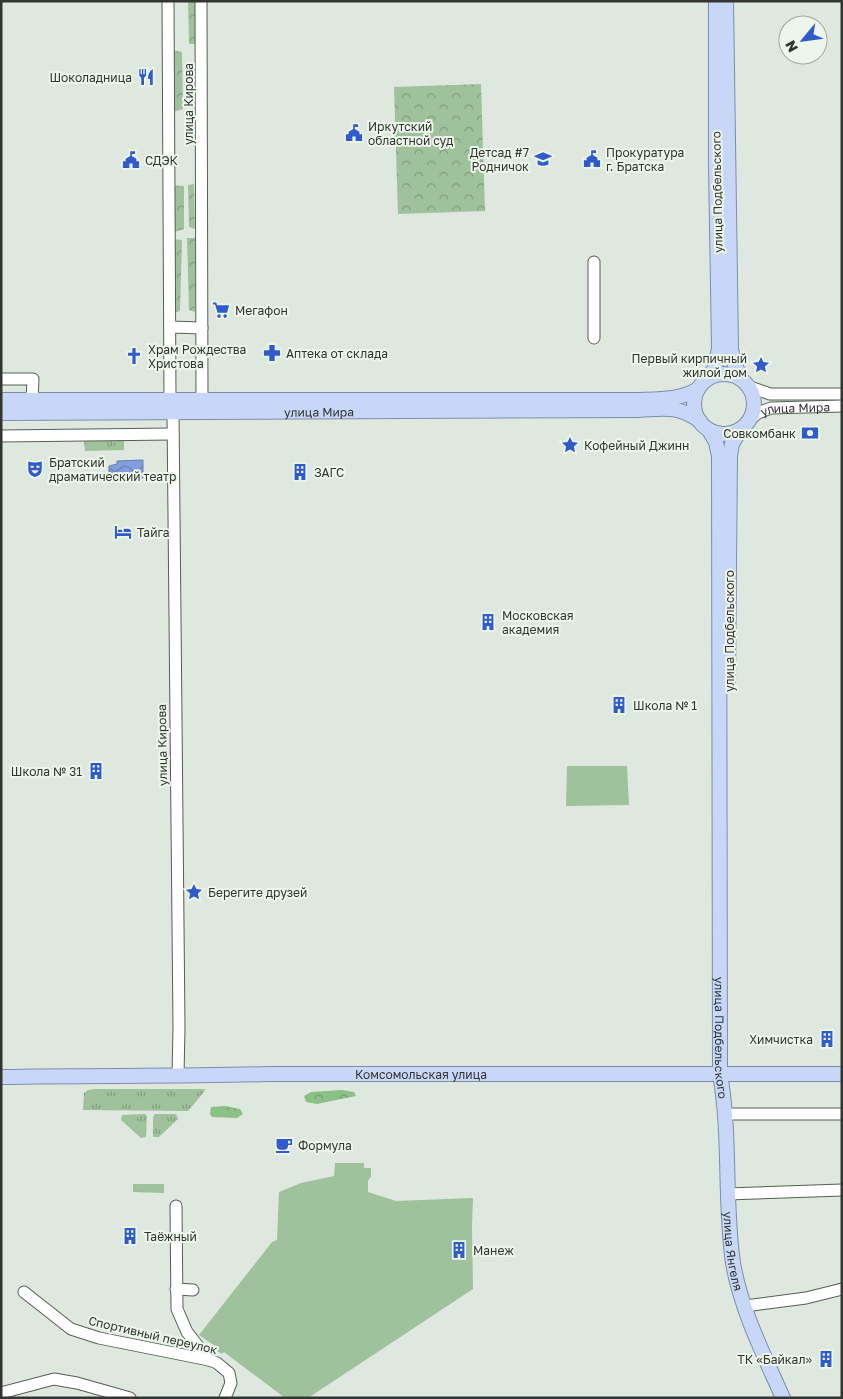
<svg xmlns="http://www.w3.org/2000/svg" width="843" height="1399" viewBox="0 0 843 1399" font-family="'Golos Text',sans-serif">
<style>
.grass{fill:url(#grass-tufts)}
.forest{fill:url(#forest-crowns)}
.park{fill:url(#park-crowns)}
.garden{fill:#9fc19c}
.water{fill:url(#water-waves);stroke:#697fab}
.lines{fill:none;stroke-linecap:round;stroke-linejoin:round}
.minor-casing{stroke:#565e56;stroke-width:13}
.major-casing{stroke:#7b8daf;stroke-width:16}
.minor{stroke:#fff;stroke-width:11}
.major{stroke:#c8d7f8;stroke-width:14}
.labels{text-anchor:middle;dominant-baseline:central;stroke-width:4;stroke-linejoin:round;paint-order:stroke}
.poi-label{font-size:12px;fill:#323531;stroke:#ecf6eb;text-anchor:start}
.street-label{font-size:12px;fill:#323531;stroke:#ecf6eb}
</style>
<defs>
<pattern id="grass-tufts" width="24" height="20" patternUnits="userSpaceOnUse" patternTransform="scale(1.25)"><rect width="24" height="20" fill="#9fc19c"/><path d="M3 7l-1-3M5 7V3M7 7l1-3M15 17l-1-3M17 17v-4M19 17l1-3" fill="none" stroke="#829e80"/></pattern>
<pattern id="forest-crowns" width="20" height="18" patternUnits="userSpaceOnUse" patternTransform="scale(1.25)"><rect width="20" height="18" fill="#8bc186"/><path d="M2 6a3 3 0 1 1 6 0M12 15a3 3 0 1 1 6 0" fill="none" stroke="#729e6e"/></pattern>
<pattern id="park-crowns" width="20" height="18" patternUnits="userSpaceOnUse" patternTransform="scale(1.25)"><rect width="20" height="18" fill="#9fc19c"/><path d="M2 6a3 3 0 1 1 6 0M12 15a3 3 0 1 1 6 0" fill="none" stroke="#829e80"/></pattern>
<pattern id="water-waves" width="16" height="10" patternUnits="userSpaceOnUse" patternTransform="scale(1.25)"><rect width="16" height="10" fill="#819fdf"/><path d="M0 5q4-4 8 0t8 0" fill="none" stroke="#6a82b5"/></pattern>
</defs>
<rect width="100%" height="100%" fill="#dfe8de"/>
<path class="grass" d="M 84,441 L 124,441 L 124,450 L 85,451 Z
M 95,1089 L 205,1089 L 204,1092 L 188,1111 L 83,1110 L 84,1093 L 88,1090 Z
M 145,1114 L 147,1116 L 146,1137 L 141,1138 L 121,1120 L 122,1115 Z
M 155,1114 L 176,1114 L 178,1119 L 159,1137 L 153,1137 L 153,1117 Z
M 133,1184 L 164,1184 L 164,1193 L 133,1192 Z"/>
<path class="forest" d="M 342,1090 L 354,1092 L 356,1096 L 317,1104 L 306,1102 L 304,1096 L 311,1092 Z
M 225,1106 L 240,1109 L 243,1114 L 237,1118 L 212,1117 L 210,1114 L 211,1107 Z"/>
<path class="park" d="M 188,1 L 196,1 L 196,44 L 189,44 Z
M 172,50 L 182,52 L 183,109 L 173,112 Z
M 481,84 L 485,211 L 398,214 L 394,87 Z
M 194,184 L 195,229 L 189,227 L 188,185 Z
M 171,185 L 184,186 L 184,229 L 171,233 Z
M 187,238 L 195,238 L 195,312 L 189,310 Z
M 171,239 L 182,240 L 180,311 L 172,314 Z"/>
<path class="garden" d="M 567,766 L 627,766 L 629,805 L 566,806 Z
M 335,1163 L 364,1163 L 364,1168 L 371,1168 L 371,1177 L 368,1180 L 368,1192 L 396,1201 L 473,1198 L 472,1226 L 473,1289 L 308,1398 L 285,1398 L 224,1352 L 222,1354 L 214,1349 L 215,1346 L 199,1335 L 272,1242 L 277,1240 L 279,1192 L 301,1183 L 334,1176 Z"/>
<path class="water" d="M 143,460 L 143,478 L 117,478 L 117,475 L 111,476 L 111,472 L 109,472 L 109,466 L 117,464 L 117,461 Z"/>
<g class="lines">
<g class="minor-casing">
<g id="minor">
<path d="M 168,1 L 170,399"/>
<path d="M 201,1 L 202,400"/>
<path d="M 594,262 L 594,338"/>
<path d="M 170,327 L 202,328"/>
<path d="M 1,379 L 33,379 L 32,400"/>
<path d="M 750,387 L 770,394 L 842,394"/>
<path d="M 173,413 L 179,1027 L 178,1076"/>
<path id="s1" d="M 750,419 L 758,413 L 771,408 L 842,406"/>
<path d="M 1,436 L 173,434"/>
<path d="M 725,1114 L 842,1114"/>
<path d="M 727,1194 L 842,1190"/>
<path d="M 176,1206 L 177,1309 L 187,1332 L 209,1360"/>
<path d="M 176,1289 L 193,1290"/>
<path d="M 24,1292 L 71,1329 L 99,1338 L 209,1360 L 217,1363 L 229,1373 L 231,1383 L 225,1398"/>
<path d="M 745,1306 L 806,1298 L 842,1289"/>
<path d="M 1,1393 L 54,1379 L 77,1383 L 130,1398"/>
</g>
</g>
<g class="major-casing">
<g id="major">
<path d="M 726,1 L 731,348 L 733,360 L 741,379"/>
<circle cx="724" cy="404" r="30"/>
<path d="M 706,380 L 715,368 L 719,348 L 716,165 L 716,1"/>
<path d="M 1,400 L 634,400 C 657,399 678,401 698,389"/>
<path id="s2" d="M 1,413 L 635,410 C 662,409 676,404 700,421"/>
<path id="s3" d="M 709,430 L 716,442 L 719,456 L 720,1074 C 731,1136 724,1200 733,1263 C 741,1310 764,1355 783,1398"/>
<path d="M 728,682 L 730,456 L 732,444 L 741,429"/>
<path id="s4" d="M 1,1077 C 90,1075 179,1077 268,1074 L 842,1074"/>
</g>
</g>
<use href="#minor" class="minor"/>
<use href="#major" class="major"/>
</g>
<defs>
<g id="restaurant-bare" transform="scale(1.35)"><path d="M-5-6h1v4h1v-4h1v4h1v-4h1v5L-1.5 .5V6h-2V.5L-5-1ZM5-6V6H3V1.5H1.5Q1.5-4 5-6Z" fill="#315bcb" stroke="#ecf6eb" stroke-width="2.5" paint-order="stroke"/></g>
<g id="civic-bare" transform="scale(1.35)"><path d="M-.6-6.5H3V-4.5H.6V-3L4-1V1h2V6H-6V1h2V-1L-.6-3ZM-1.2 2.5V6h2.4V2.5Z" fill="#315bcb" stroke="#ecf6eb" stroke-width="2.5" paint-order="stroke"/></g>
<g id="school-bare" transform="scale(1.35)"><path d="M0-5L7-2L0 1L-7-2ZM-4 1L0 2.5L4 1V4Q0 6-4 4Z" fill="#315bcb" stroke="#ecf6eb" stroke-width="2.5" paint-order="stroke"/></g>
<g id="supermarket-bare" transform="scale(1.35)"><path d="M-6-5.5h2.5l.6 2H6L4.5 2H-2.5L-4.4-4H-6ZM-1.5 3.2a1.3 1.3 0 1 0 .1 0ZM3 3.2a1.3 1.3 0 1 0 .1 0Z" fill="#315bcb" stroke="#ecf6eb" stroke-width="2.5" paint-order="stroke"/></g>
<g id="pharmacy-bare" transform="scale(1.35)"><path d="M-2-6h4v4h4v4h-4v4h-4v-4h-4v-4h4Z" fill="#315bcb" stroke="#ecf6eb" stroke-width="2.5" paint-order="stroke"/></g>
<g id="church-bare" transform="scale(1.35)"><path d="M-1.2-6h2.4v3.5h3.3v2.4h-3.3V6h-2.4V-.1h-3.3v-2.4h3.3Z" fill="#315bcb" stroke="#ecf6eb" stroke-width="2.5" paint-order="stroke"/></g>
<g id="sight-bare" transform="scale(1.35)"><path d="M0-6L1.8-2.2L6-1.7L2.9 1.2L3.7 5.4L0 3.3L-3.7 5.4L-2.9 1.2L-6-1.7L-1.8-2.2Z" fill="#315bcb" stroke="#ecf6eb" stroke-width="2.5" paint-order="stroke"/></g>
<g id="bank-bare" transform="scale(1.35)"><path d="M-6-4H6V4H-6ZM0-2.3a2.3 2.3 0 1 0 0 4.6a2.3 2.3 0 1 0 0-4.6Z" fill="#315bcb" stroke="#ecf6eb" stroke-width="2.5" paint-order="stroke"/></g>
<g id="theatre-bare" transform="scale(1.35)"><path d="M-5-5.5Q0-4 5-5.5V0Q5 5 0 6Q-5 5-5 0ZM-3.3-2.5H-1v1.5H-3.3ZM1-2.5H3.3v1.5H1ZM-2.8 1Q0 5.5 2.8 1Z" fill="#315bcb" stroke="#ecf6eb" stroke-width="2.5" paint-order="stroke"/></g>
<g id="building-bare" transform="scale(1.35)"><path d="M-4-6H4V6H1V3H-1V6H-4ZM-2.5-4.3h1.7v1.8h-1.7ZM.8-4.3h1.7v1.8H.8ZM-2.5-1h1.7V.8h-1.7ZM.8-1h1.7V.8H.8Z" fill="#315bcb" stroke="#ecf6eb" stroke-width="2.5" paint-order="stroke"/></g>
<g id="hotel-bare" transform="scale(1.35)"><path d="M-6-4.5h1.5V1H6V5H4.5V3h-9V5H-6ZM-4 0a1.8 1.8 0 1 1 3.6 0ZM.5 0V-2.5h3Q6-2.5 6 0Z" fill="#315bcb" stroke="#ecf6eb" stroke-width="2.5" paint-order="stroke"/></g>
<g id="cafe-bare" transform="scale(1.35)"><path d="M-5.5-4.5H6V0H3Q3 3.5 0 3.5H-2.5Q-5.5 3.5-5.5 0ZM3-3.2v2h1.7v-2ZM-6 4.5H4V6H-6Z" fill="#315bcb" stroke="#ecf6eb" stroke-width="2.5" paint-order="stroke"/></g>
</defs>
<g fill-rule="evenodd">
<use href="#restaurant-bare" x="146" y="77"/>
<use href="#civic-bare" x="354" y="133"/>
<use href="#school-bare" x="543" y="159"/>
<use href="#civic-bare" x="592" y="159"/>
<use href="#civic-bare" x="131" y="160"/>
<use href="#supermarket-bare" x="221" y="310"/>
<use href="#pharmacy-bare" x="272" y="353"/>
<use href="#church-bare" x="134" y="356"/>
<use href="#sight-bare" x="761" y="365"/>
<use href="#bank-bare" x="810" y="433"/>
<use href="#sight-bare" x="570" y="445"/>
<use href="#theatre-bare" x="35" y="469"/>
<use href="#building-bare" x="300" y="472"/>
<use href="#hotel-bare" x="123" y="532"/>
<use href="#building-bare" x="488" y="622"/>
<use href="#building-bare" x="619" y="705"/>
<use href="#building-bare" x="96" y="771"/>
<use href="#sight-bare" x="194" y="892"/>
<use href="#building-bare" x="827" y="1039"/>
<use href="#cafe-bare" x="284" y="1145"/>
<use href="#building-bare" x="130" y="1236"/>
<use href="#building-bare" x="459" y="1250"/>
<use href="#building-bare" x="826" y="1359"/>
</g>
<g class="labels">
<g class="poi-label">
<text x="132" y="77" text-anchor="end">Шоколадница</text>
<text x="368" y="126">Иркутский<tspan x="368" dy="14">областной суд</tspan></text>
<text x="529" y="152" text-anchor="end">Детсад #7<tspan x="529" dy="14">Родничок</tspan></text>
<text x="606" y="152">Прокуратура<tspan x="606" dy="14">г. Братска</tspan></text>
<text x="145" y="160">СДЭК</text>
<text x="235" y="310">Мегафон</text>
<text x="148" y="349">Храм Рождества<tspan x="148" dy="14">Христова</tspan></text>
<text x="286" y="353">Аптека от склада</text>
<text x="747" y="358" text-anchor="end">Первый кирпичный<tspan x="747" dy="14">жилой дом</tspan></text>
<text x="796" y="433" text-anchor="end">Совкомбанк</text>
<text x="584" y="445">Кофейный Джинн</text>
<text x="49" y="462">Братский<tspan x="49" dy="14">драматический театр</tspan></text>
<text x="314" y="472">ЗАГС</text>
<text x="137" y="532">Тайга</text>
<text x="502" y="615">Московская<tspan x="502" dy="14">академия</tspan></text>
<text x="633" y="705">Школа № 1</text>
<text x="82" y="771" text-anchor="end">Школа № 31</text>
<text x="208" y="892">Берегите друзей</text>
<text x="813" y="1039" text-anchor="end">Химчистка</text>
<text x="298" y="1145">Формула</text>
<text x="144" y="1236">Таёжный</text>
<text x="473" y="1250">Манеж</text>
<text x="812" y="1359" text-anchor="end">ТК «Байкал»</text>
</g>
<g class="street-label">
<text transform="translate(188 104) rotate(-90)">улица Кирова</text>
<text transform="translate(717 192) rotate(-91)">улица Подбельского</text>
<text stroke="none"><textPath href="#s1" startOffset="48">улица Мира</textPath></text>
<text stroke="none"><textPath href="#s2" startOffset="318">улица Мира</textPath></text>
<text transform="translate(729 631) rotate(-90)">улица Подбельского</text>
<text transform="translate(162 745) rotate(-91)">улица Кирова</text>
<text stroke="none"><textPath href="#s3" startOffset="610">улица Подбельского</textPath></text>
<text stroke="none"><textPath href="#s4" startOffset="420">Комсомольская улица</textPath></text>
<text stroke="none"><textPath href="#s3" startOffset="824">улица Янгеля</textPath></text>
<text transform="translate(153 1335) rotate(13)">Спортивный переулок</text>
</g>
</g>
<rect width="843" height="1399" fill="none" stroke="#323531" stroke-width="5"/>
<g transform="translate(803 40) rotate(241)"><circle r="24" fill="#ecf6eb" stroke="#a2a9a1"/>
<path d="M0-4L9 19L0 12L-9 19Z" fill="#315bcb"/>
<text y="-8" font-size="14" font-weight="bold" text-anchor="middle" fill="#323531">N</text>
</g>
</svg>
